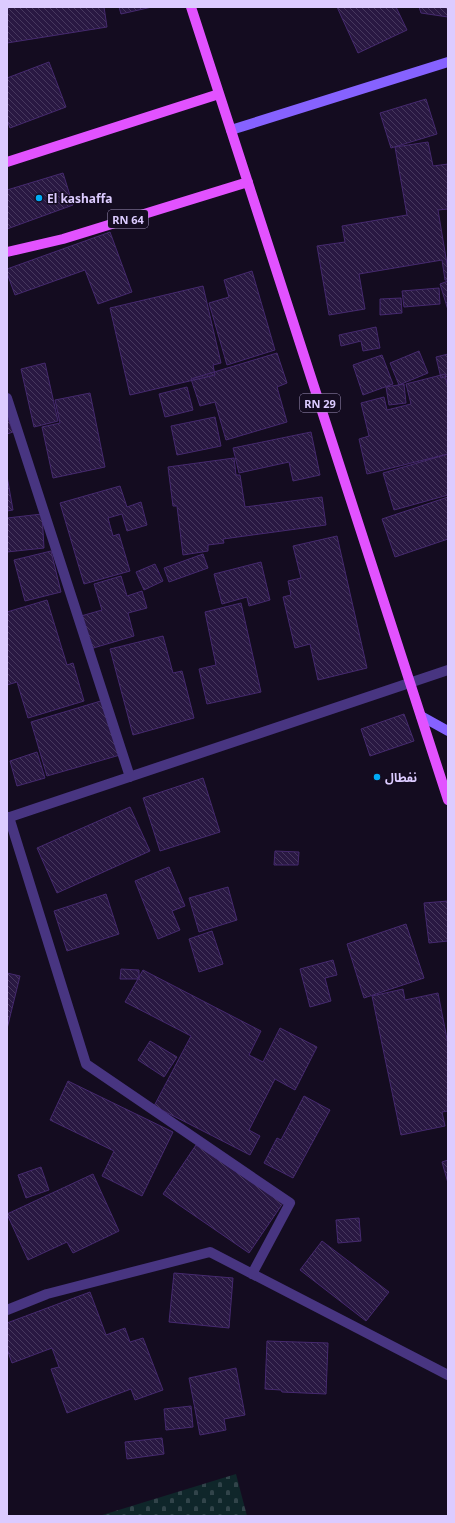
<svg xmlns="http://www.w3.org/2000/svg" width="455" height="1523" viewBox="0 0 455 1523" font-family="'Noto Sans','Noto Sans Arabic',sans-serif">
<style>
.cemetery{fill:url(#cemetery-stones)}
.building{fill:url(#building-back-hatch);stroke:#45296e}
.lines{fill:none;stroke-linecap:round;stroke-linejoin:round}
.street{stroke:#483581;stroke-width:10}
.secondary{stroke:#8662ff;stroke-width:10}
.primary{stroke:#e252ff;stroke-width:10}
.poi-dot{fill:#00abf6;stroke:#140c20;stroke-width:1.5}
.labels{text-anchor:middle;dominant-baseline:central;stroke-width:3;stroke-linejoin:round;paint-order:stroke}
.shield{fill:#140c20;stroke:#a092bc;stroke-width:1}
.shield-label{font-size:11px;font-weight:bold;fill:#dccbff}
.poi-label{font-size:12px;font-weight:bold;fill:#dccbff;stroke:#140c20;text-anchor:start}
</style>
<defs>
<pattern id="cemetery-stones" width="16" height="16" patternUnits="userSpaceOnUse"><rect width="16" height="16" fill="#0f262a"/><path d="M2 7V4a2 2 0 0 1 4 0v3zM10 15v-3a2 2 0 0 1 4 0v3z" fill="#31444a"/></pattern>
<pattern id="building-back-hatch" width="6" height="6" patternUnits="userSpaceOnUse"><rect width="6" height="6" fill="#291842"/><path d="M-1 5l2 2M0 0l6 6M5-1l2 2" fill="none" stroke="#47385e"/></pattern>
</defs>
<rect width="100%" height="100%" fill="#140c20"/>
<path class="cemetery" d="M 236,1474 L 247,1516 L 99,1516 Z"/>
<path class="building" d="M 7,7 L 104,7 L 107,27 L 7,43 Z
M 119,7 L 152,7 L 121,14 Z
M 337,7 L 396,7 L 407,30 L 358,53 Z
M 419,7 L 448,7 L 448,17 L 421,13 Z
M 49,62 L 66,107 L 10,128 L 7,120 L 7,78 Z
M 426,99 L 437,134 L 391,148 L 380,113 Z
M 428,142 L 433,166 L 448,164 L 448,209 L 438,210 L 448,270 L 448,280 L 445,280 L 442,260 L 359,274 L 365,309 L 329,315 L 317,246 L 345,242 L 342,226 L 407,215 L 395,147 Z
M 63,173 L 73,205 L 7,229 L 7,190 Z
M 110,232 L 132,292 L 98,304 L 85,270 L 15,295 L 7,273 L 7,269 Z
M 252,271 L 275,350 L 227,365 L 209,303 L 229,297 L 224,280 Z
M 448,281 L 448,310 L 440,284 Z
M 203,286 L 221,363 L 213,365 L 215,375 L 130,395 L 110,308 Z
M 439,288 L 440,304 L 404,307 L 402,291 Z
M 401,298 L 402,313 L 380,315 L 380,299 Z
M 376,327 L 380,348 L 363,351 L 361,341 L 341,346 L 339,335 Z
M 419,351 L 428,373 L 399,385 L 390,363 Z
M 277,353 L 287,383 L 277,387 L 287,422 L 226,440 L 215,402 L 200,406 L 191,379 Z
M 448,354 L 448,376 L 441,378 L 436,357 Z
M 382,355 L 393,384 L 363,395 L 353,365 Z
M 45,363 L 58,421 L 34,427 L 21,369 Z
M 445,374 L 448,388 L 448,454 L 367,474 L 359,439 L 369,436 L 361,403 L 384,397 L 387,410 L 411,404 L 406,384 Z
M 404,384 L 406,403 L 389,405 L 386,387 Z
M 187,387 L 193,410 L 165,417 L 159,394 Z
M 90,393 L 105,467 L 53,478 L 42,427 L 60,423 L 55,400 Z
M 7,415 L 13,432 L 7,434 Z
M 215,417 L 221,446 L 177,455 L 171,426 Z
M 311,432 L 320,475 L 293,481 L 289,462 L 239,473 L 233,448 Z
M 448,454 L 448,495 L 394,510 L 383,473 Z
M 234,458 L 236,475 L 240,475 L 245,507 L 322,497 L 326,525 L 223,539 L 224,543 L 208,545 L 208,551 L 183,555 L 177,506 L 173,506 L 168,467 Z
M 7,476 L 13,510 L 7,511 Z
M 120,486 L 127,507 L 141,502 L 147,525 L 127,531 L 122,514 L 108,518 L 113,536 L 119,534 L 130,571 L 84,584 L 60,503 Z
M 448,497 L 448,539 L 395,557 L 382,519 Z
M 42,514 L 44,548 L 7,552 L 7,518 Z
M 337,536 L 367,668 L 318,680 L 310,644 L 295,648 L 283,597 L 291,595 L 288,581 L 301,578 L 293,546 Z
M 51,551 L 61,592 L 25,601 L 14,560 Z
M 203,554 L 208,568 L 169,582 L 164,568 Z
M 261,562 L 270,600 L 249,606 L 247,597 L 222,604 L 214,574 Z
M 155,564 L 163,581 L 144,590 L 136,572 Z
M 121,576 L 127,596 L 142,591 L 147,608 L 128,613 L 134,636 L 90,649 L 81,616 L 102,610 L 94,584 Z
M 47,600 L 67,665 L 73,663 L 84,701 L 28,718 L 17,682 L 7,685 L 7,612 Z
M 241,603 L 261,692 L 207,704 L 199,669 L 216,665 L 205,612 Z
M 163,636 L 173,673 L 182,671 L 194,718 L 133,735 L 110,649 Z
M 104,700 L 120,755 L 47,776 L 31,722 Z
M 404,714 L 414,741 L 370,756 L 361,729 Z
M 37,752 L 45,778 L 17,786 L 10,761 Z
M 203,778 L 220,832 L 160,851 L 143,798 Z
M 130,807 L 150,851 L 57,893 L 37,848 Z
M 275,851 L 299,852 L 298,865 L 274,865 Z
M 169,867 L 185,906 L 172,911 L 180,930 L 158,939 L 135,881 Z
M 228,887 L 237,920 L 199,932 L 189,898 Z
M 106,894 L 119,934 L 67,951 L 54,911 Z
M 448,901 L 448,941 L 429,943 L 424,903 Z
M 406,924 L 424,978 L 364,998 L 347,944 Z
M 212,931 L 223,964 L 199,972 L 189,939 Z
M 333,960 L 337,975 L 325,978 L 331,1001 L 310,1007 L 300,969 Z
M 121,969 L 139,970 L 139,979 L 120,979 Z
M 143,970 L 261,1031 L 249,1055 L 263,1062 L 280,1028 L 317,1047 L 295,1090 L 275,1079 L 249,1130 L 260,1136 L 250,1155 L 154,1106 L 191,1036 L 125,1002 Z
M 7,973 L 20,976 L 7,1029 Z
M 403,989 L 405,1000 L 438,993 L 448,1044 L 448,1111 L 442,1112 L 445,1126 L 401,1135 L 372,996 Z
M 150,1041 L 177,1057 L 164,1077 L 138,1060 Z
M 68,1081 L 173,1132 L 142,1196 L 102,1176 L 114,1151 L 50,1120 Z
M 304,1096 L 330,1110 L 293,1178 L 264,1163 L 277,1138 L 281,1140 Z
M 196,1145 L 283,1203 L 249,1253 L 163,1194 Z
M 448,1160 L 448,1183 L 442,1162 Z
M 41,1167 L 49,1190 L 26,1198 L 18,1175 Z
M 93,1174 L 119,1231 L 73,1253 L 67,1242 L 28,1260 L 7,1214 Z
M 359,1218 L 361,1241 L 338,1243 L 336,1220 Z
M 322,1241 L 389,1292 L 366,1321 L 300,1270 Z
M 174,1273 L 233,1278 L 229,1328 L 169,1322 Z
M 90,1292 L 106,1335 L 125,1328 L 130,1342 L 143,1338 L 163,1390 L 135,1400 L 131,1389 L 67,1413 L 51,1369 L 59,1367 L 52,1348 L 12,1363 L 7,1349 L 7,1323 Z
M 267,1341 L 328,1343 L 326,1394 L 282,1392 L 281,1390 L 265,1389 Z
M 236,1368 L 245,1415 L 224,1419 L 226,1430 L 200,1435 L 189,1378 Z
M 191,1406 L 193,1427 L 166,1430 L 164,1409 Z
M 162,1438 L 164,1454 L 127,1459 L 125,1442 Z"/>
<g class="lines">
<path class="street" d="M 7,398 L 130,777
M 9,817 L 86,1064 L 290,1203 L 252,1274
M 7,818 L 448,670
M 7,1310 L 47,1294 L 210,1252 L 448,1375"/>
<path class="secondary" d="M 231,130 L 448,62
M 421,716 L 448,731"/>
<path class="primary" d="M 191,7 L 448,800
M 7,162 L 219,94
M 7,252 L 63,239 L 248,182"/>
</g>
<g class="poi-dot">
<circle cx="39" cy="198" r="4"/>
<circle cx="377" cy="777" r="4"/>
</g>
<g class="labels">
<g class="shield">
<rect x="108" y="210" width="40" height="18" rx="3"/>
<rect x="300" y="394" width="40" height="18" rx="3"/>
</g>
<g class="shield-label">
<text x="128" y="219">RN 64</text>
<text x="320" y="403">RN 29</text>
</g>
<g class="poi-label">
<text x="47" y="198">El kashaffa</text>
<text x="385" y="777">نفطال</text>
</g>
</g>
<rect width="455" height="1523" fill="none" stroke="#dccbff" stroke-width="16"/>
</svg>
